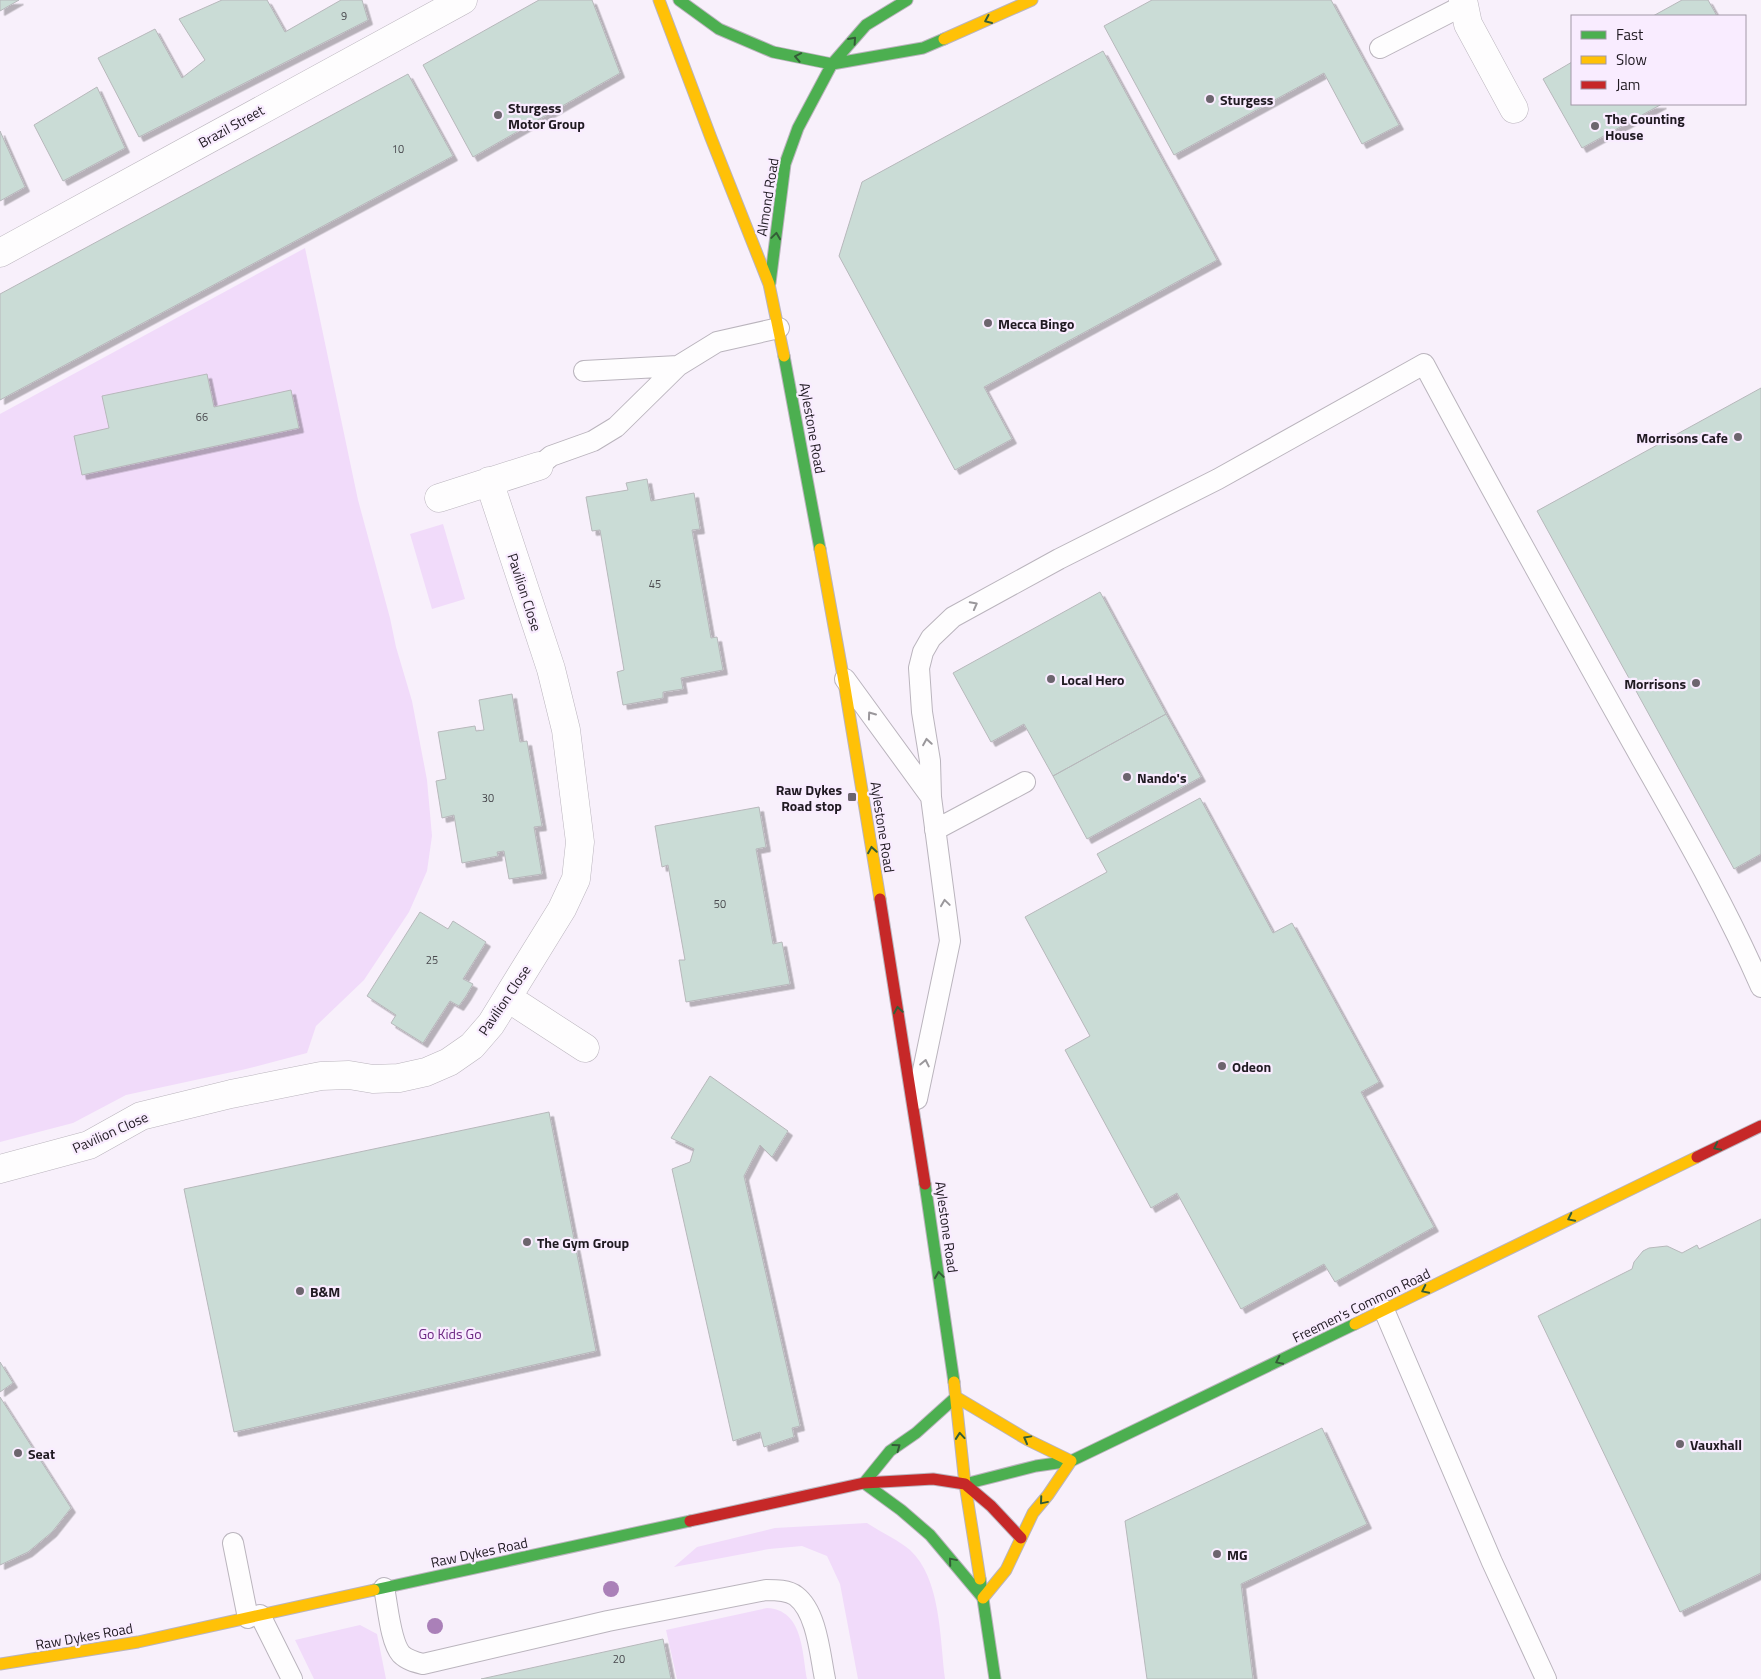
<svg xmlns="http://www.w3.org/2000/svg" width="1761" height="1679" viewBox="0 0 1761 1679" font-family="'Titillium Web',sans-serif">
<style>
.green{fill:#f1dbfa}
.building{fill:#cadcd6;stroke:#b7b8bb;filter:url(#shadow)}
.lines{fill:none;stroke-linecap:round;stroke-linejoin:round}
.lane-casing{stroke:#bab4bd;stroke-width:22}
.street-casing{stroke:#bab4bd;stroke-width:29}
.fast-casing{stroke:#bab4bd;stroke-width:13}
.slow-casing{stroke:#bab4bd;stroke-width:13}
.jam-casing{stroke:#bab4bd;stroke-width:13}
.lane{stroke:#fefdfe;stroke-width:20}
.street{stroke:#fefdfe;stroke-width:28}
.fast{stroke:#4caf50;stroke-width:11}
.slow{stroke:#ffc107;stroke-width:11}
.jam{stroke:#c62828;stroke-width:11}
.tree{fill:#aa80b8}
.oneway{stroke:#345d37}
.oneway2{stroke:#9a979b}
.poi-dot{fill:#6c656e;stroke:#f9ecff;stroke-width:2}
.labels{text-anchor:middle;dominant-baseline:central;stroke-width:4.5;stroke-linejoin:round;paint-order:stroke}
.number-label{font-size:11px;fill:#4a4a4f}
.poi-label{font-size:14px;font-weight:bold;fill:#201a22;stroke:#f9ecff;text-anchor:start}
.street-label{font-size:14px;fill:#201a22;stroke:#f9ecff}
.park-label{font-size:14px;fill:#6a2581;stroke:#f9ecff}
</style>
<defs>
<filter id="shadow"><feDropShadow dx="4.5" dy="4.5" stdDeviation="0" flood-color="#0004"/></filter>
</defs>
<rect width="100%" height="100%" fill="#f8f0fb"/>
<path class="green" d="M 305,248 L 358,500 L 390,618 L 396,647 L 412,701 L 427,780 L 432,836 L 427,871 L 409,912 L 364,980 L 316,1026 L 307,1053 L 246,1069 L 126,1095 L 73,1123 L 0,1142 L 0,414 Z
M 443,524 L 465,599 L 432,609 L 410,534 Z
M 867,1523 C 879,1531 900,1541 910,1550 C 941,1578 940,1640 945,1679 L 858,1679 L 840,1584 L 827,1556 L 802,1546 L 769,1549 L 674,1567 L 697,1547 L 775,1528 Z
M 767,1608 C 803,1610 802,1651 807,1679 L 677,1679 L 666,1630 Z
M 360,1625 L 377,1634 L 386,1679 L 314,1679 L 295,1640 Z"/>
<path class="building" d="M 0,0 L 19,0 L 0,11 Z
M 222,0 L 267,0 L 285,32 L 341,0 L 362,0 L 368,20 L 139,137 L 98,58 L 155,29 L 182,78 L 205,60 L 179,19 Z
M 539,0 L 592,0 L 620,73 L 473,157 L 423,65 Z
M 1152,0 L 1331,0 L 1399,125 L 1362,144 L 1324,73 L 1174,155 L 1104,26 Z
M 1682,0 L 1708,0 L 1717,16 L 1653,16 Z
M 1103,51 L 1217,260 L 984,387 L 1012,439 L 955,470 L 839,256 L 862,182 Z
M 1572,62 L 1572,104 L 1662,104 L 1582,148 L 1543,79 Z
M 408,74 L 453,156 L 0,400 L 0,294 Z
M 97,87 L 125,148 L 63,181 L 34,125 Z
M 0,131 L 25,187 L 0,201 Z
M 207,374 L 214,407 L 291,390 L 299,428 L 82,475 L 74,436 L 109,428 L 102,396 Z
M 1761,388 L 1761,854 L 1734,869 L 1537,511 Z
M 647,479 L 651,501 L 694,493 L 700,529 L 692,530 L 711,638 L 717,637 L 723,670 L 681,678 L 683,689 L 663,692 L 663,698 L 623,705 L 617,672 L 624,670 L 600,530 L 592,531 L 586,497 L 628,490 L 626,483 Z
M 1100,592 L 1166,714 L 1053,776 L 1024,724 L 991,742 L 953,673 Z
M 512,694 L 520,742 L 527,741 L 542,826 L 534,827 L 542,874 L 509,879 L 504,851 L 497,852 L 498,856 L 462,863 L 454,815 L 442,818 L 436,781 L 446,779 L 438,732 L 475,726 L 476,731 L 484,730 L 479,700 Z
M 1166,714 L 1201,777 L 1087,839 L 1053,776 Z
M 1200,798 L 1273,933 L 1292,923 L 1379,1082 L 1361,1092 L 1434,1227 L 1335,1282 L 1324,1264 L 1241,1309 L 1177,1193 L 1151,1208 L 1065,1050 L 1090,1036 L 1025,917 L 1107,872 L 1097,854 Z
M 759,807 L 766,847 L 756,849 L 773,944 L 782,942 L 790,984 L 686,1002 L 679,960 L 685,960 L 668,865 L 662,867 L 655,826 Z
M 420,912 L 448,929 L 453,921 L 486,942 L 463,979 L 473,984 L 466,996 L 459,1006 L 450,1001 L 423,1043 L 391,1023 L 396,1015 L 367,996 Z
M 710,1076 L 788,1131 L 772,1157 L 760,1145 L 744,1176 L 800,1426 L 792,1428 L 794,1437 L 764,1447 L 760,1432 L 733,1441 L 672,1169 L 690,1162 L 694,1149 L 671,1138 Z
M 549,1112 L 596,1351 L 234,1432 L 184,1189 Z
M 1761,1219 L 1761,1573 L 1680,1612 L 1538,1316 L 1632,1269 L 1634,1262 L 1643,1251 L 1649,1248 L 1667,1246 L 1682,1253 L 1697,1245 L 1699,1249 Z
M 0,1362 L 13,1383 L 0,1392 Z
M 0,1397 L 71,1508 L 52,1532 L 28,1552 L 0,1565 Z
M 1322,1428 L 1367,1524 L 1241,1584 L 1253,1679 L 1147,1679 L 1125,1521 Z
M 663,1639 L 671,1679 L 481,1679 Z"/>
<g class="lines">
<g class="lane-casing">
<path id="lane" d="M 1380,48 L 1464,5
M 584,371 L 678,366 L 717,342 L 779,328
M 539,466 L 551,456 L 593,441 L 616,427 L 678,366
M 845,679 L 931,797
M 935,830 L 1025,782
M 917,1099 L 950,941 L 931,797 L 930,761 L 922,712 L 919,668 L 923,652 L 931,638 L 953,617 L 1059,559 L 1218,479 L 1424,364 C 1489,486 1556,606 1623,726 C 1671,812 1722,897 1761,987
M 1384,1310 L 1492,1562 L 1546,1679
M 233,1543 L 248,1618
M 384,1588 C 388,1606 390,1641 401,1654 C 407,1660 415,1662 423,1664 L 608,1621 L 766,1590 C 776,1590 788,1590 796,1596 C 817,1612 820,1655 825,1679
M 260,1615 L 292,1679"/>
</g>
<g class="street-casing">
<path id="street" d="M 1463,0 L 1468,24 L 1514,109
M 0,253 L 463,0
M 439,498 L 539,466
M 508,998 L 585,1048
M 0,1169 L 89,1145 L 141,1116 L 231,1094 L 321,1076 L 349,1075 L 373,1079 L 399,1078 L 426,1072 L 449,1062 L 472,1046 L 491,1024 L 562,909 L 576,879 L 580,842 L 566,730 L 551,669 L 489,481"/>
</g>
<g class="fast-casing">
<path id="fast" d="M 679,0 L 719,29 L 773,52 L 832,64 L 923,48 L 944,39
M 770,283 L 785,164 L 798,128 L 832,64 L 866,25 L 907,0
M 784,356 L 820,549
M 925,1184 L 954,1382
M 956,1397 L 916,1433 L 890,1451 L 864,1483 L 901,1510 L 930,1535 L 983,1598
M 965,1484 L 1036,1466 L 1071,1461 L 1355,1324
M 980,1579 L 995,1679
M 374,1590 L 690,1521"/>
</g>
<g class="slow-casing">
<path id="slow" d="M 659,0 L 711,138 L 769,284 L 784,356
M 944,39 L 1032,0
M 820,549 L 843,676 L 880,899
M 1355,1324 L 1697,1157
M 954,1382 L 965,1484 L 980,1579
M 956,1397 L 1028,1440 L 1071,1461 L 1048,1495 L 1033,1513 L 1006,1570 L 983,1598
M 0,1664 L 138,1642 L 374,1590"/>
</g>
<g class="jam-casing">
<path id="jam" d="M 880,899 L 925,1184
M 1697,1157 L 1761,1126
M 965,1484 L 991,1506 L 1021,1538
M 690,1521 L 864,1483 L 933,1479 L 965,1484"/>
</g>
<use href="#lane" class="lane"/>
<use href="#street" class="street"/>
<use href="#fast" class="fast"/>
<use href="#slow" class="slow"/>
<use href="#jam" class="jam"/>
</g>
<g class="tree">
<circle cx="611" cy="1589" r="8"/>
<circle cx="435" cy="1626" r="8"/>
</g>
<defs><path id="oneway-chevron" d="M-2-3.5L2.5 0L-2 3.5" fill="none" stroke-width="1.6" stroke-linecap="round" stroke-linejoin="round" transform="scale(1.25)"/></defs>
<g class="oneway">
<use href="#oneway-chevron" transform="translate(988 20) rotate(156)"/>
<use href="#oneway-chevron" transform="translate(853 40) rotate(-48)"/>
<use href="#oneway-chevron" transform="translate(798 57) rotate(-169)"/>
<use href="#oneway-chevron" transform="translate(776 236) rotate(-82)"/>
<use href="#oneway-chevron" transform="translate(872 850) rotate(-99)"/>
<use href="#oneway-chevron" transform="translate(898 1010) rotate(-99)"/>
<use href="#oneway-chevron" transform="translate(1717 1147) rotate(154)"/>
<use href="#oneway-chevron" transform="translate(1571 1218) rotate(154)"/>
<use href="#oneway-chevron" transform="translate(939 1275) rotate(-98)"/>
<use href="#oneway-chevron" transform="translate(1425 1290) rotate(154)"/>
<use href="#oneway-chevron" transform="translate(1279 1361) rotate(154)"/>
<use href="#oneway-chevron" transform="translate(960 1436) rotate(-95)"/>
<use href="#oneway-chevron" transform="translate(1027 1439) rotate(-151)"/>
<use href="#oneway-chevron" transform="translate(897 1447) rotate(-36)"/>
<use href="#oneway-chevron" transform="translate(1043 1501) rotate(130)"/>
<use href="#oneway-chevron" transform="translate(952 1561) rotate(-130)"/>
</g>
<g class="oneway2">
<use href="#oneway-chevron" transform="translate(974 605) rotate(-28)"/>
<use href="#oneway-chevron" transform="translate(871 715) rotate(-126)"/>
<use href="#oneway-chevron" transform="translate(927 742) rotate(-99)"/>
<use href="#oneway-chevron" transform="translate(945 903) rotate(-98)"/>
<use href="#oneway-chevron" transform="translate(925 1063) rotate(-78)"/>
</g>
<g class="poi-dot">
<circle cx="1210" cy="99" r="5"/>
<circle cx="498" cy="115" r="5"/>
<circle cx="1595" cy="126" r="5"/>
<circle cx="988" cy="323" r="5"/>
<circle cx="1738" cy="437" r="5"/>
<circle cx="1051" cy="679" r="5"/>
<circle cx="1696" cy="683" r="5"/>
<circle cx="1127" cy="777" r="5"/>
<rect x="847" y="792" width="10" height="10" rx="2.5"/>
<circle cx="1222" cy="1066" r="5"/>
<circle cx="527" cy="1242" r="5"/>
<circle cx="300" cy="1291" r="5"/>
<circle cx="1680" cy="1444" r="5"/>
<circle cx="18" cy="1453" r="5"/>
<circle cx="1217" cy="1554" r="5"/>
</g>
<g class="labels">
<g class="number-label">
<text x="344" y="16">9</text>
<text x="398" y="149">10</text>
<text x="202" y="417">66</text>
<text x="655" y="584">45</text>
<text x="488" y="798">30</text>
<text x="720" y="904">50</text>
<text x="432" y="960">25</text>
<text x="619" y="1659">20</text>
</g>
<g class="poi-label">
<text x="1220" y="99">Sturgess</text>
<text x="508" y="107">Sturgess<tspan x="508" dy="16">Motor Group</tspan></text>
<text x="1605" y="118">The Counting<tspan x="1605" dy="16">House</tspan></text>
<text x="998" y="323">Mecca Bingo</text>
<text x="1728" y="437" text-anchor="end">Morrisons Cafe</text>
<text x="1061" y="679">Local Hero</text>
<text x="1686" y="683" text-anchor="end">Morrisons</text>
<text x="1137" y="777">Nando's</text>
<text x="842" y="789" text-anchor="end">Raw Dykes<tspan x="842" dy="16">Road stop</tspan></text>
<text x="1232" y="1066">Odeon</text>
<text x="537" y="1242">The Gym Group</text>
<text x="310" y="1291">B&amp;M</text>
<text x="1690" y="1444">Vauxhall</text>
<text x="28" y="1453">Seat</text>
<text x="1227" y="1554">MG</text>
</g>
<g class="street-label">
<text transform="translate(231 126) rotate(-29)">Brazil Street</text>
<text transform="translate(767 197) rotate(-81)">Almond Road</text>
<text transform="translate(813 428) rotate(80)">Aylestone Road</text>
<text transform="translate(525 592) rotate(72)">Pavilion Close</text>
<text transform="translate(883 827) rotate(81)">Aylestone Road</text>
<text transform="translate(504 1000) rotate(-56)">Pavilion Close</text>
<text transform="translate(110 1132) rotate(-24)">Pavilion Close</text>
<text transform="translate(947 1227) rotate(82)">Aylestone Road</text>
<text transform="translate(1361 1305) rotate(-26)">Freemen's Common Road</text>
<text transform="translate(479 1552) rotate(-12)">Raw Dykes Road</text>
<text transform="translate(84 1636) rotate(-10)">Raw Dykes Road</text>
</g>
<g class="park-label">
<text x="450" y="1333">Go Kids Go</text>
</g>
</g>
<rect x="1571" y="15" width="175" height="90" fill="#f9ecff" stroke="#a298a7"/>
<rect x="1581" y="31" width="25" height="8" fill="#4caf50" stroke="#a298a7"/>
<text x="1616" y="40" font-size="15" fill="#201a22">Fast</text>
<rect x="1581" y="56" width="25" height="8" fill="#ffc107" stroke="#a298a7"/>
<text x="1616" y="65" font-size="15" fill="#201a22">Slow</text>
<rect x="1581" y="81" width="25" height="8" fill="#c62828" stroke="#a298a7"/>
<text x="1616" y="90" font-size="15" fill="#201a22">Jam</text>
</svg>
